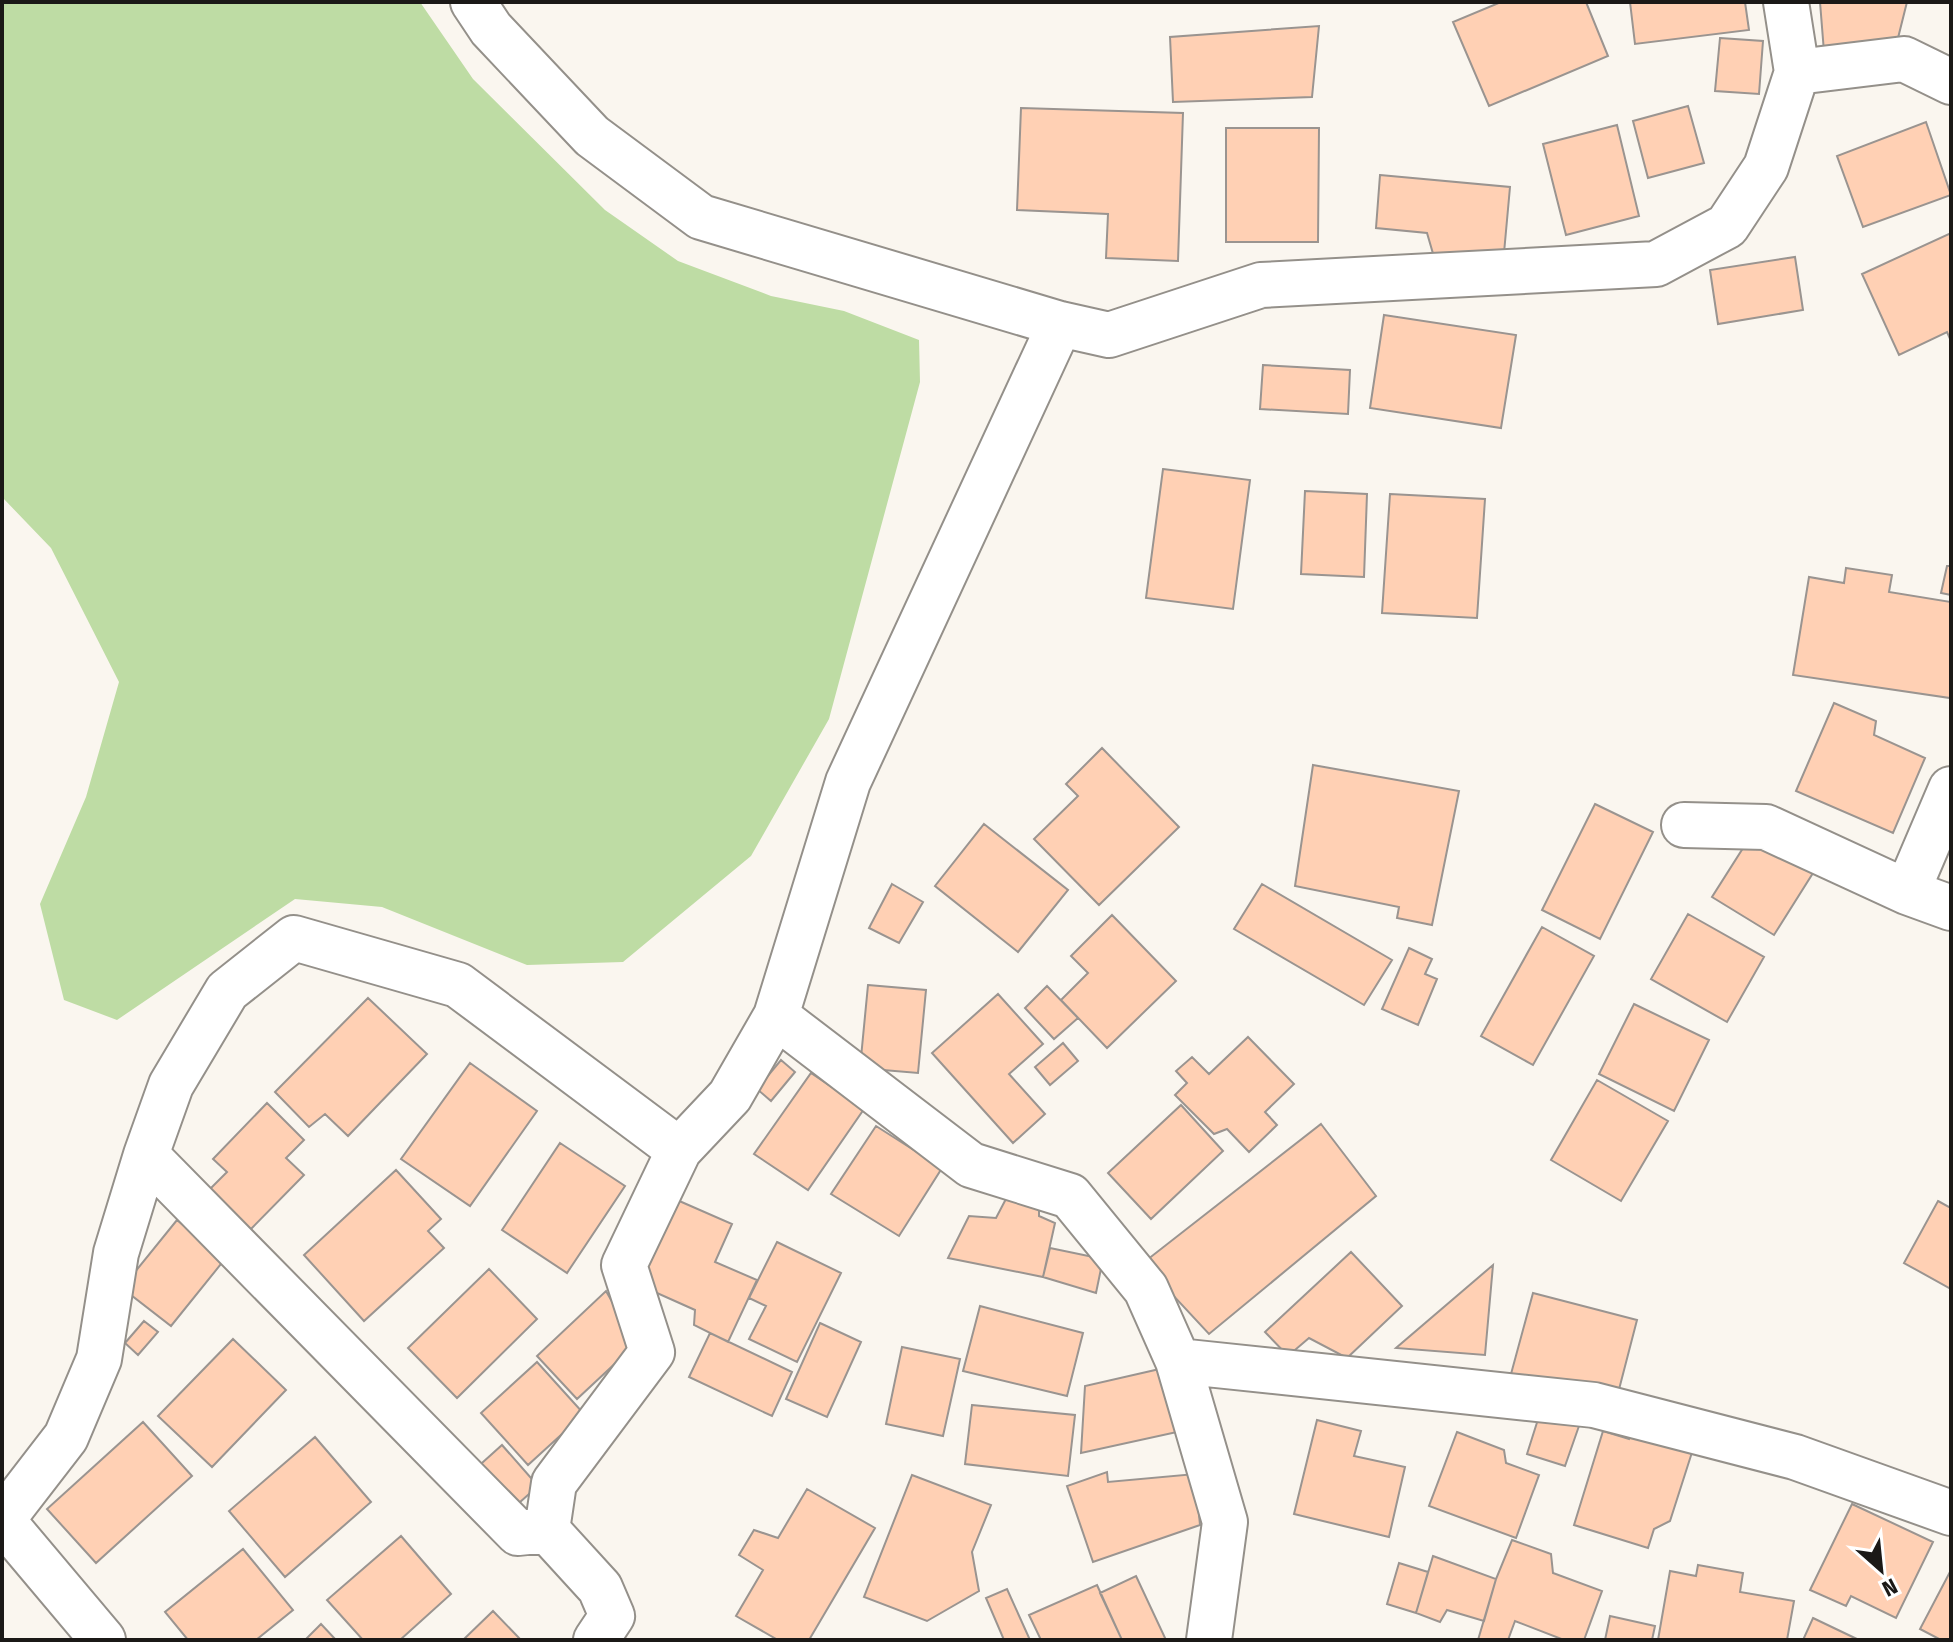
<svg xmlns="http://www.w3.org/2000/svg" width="1953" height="1642" viewBox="0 0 1953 1642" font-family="'Fira Sans Condensed',sans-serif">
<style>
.water{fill:#bedca4}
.building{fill:#ffd0b4;stroke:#9a9490;stroke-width:2}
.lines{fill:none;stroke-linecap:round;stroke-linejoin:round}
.minor-casing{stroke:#94908a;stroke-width:48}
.minor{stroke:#fff;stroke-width:44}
</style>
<rect width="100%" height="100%" fill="#faf6ef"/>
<path class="water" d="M 2,2 L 420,2 L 473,79 L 605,210 L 678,261 L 771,296 L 844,311 L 919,340 L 920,382 L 829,719 L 751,856 L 623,962 L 527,965 L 382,907 L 295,899 L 117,1020 L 64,1000 L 40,904 L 86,797 L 119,682 L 51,548 L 2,497 Z"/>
<path class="building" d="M 1501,2 L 1586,2 L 1608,56 L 1489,106 L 1453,22 Z
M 1630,2 L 1745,2 L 1749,30 L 1635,44 Z
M 1820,2 L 1907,2 L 1896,46 L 1824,52 Z
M 1319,26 L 1312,97 L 1173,102 L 1170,37 Z
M 1720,38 L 1763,41 L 1759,94 L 1715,91 Z
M 1688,106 L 1704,163 L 1648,178 L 1633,121 Z
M 1021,108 L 1183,113 L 1178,261 L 1106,258 L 1108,214 L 1017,210 Z
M 1926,122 L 1951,195 L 1863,227 L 1837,156 Z
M 1617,125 L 1639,216 L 1566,235 L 1543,144 Z
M 1226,128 L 1319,128 L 1318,242 L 1226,242 Z
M 1380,175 L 1510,187 L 1503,264 L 1434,257 L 1427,233 L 1376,228 Z
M 1951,233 L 1951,341 L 1947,332 L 1899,355 L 1862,274 Z
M 1795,257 L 1803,310 L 1718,324 L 1710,270 Z
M 1384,315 L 1516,335 L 1501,428 L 1370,408 Z
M 1263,365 L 1350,370 L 1348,414 L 1260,409 Z
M 1163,469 L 1250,480 L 1233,609 L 1146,598 Z
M 1305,491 L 1367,494 L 1364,577 L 1301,574 Z
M 1390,494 L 1485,499 L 1477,618 L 1382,613 Z
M 1947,566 L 1951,566 L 1951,595 L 1941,593 Z
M 1846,568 L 1892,575 L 1889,592 L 1951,602 L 1950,698 L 1793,675 L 1809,577 L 1844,583 Z
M 1834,703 L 1876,721 L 1874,735 L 1925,758 L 1893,833 L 1796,791 Z
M 1102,748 L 1179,827 L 1099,905 L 1034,839 L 1078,796 L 1066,784 Z
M 1313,765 L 1459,791 L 1432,925 L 1397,918 L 1399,907 L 1295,886 Z
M 1595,804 L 1653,832 L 1600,939 L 1542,910 Z
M 984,824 L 1068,890 L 1018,952 L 935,886 Z
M 1752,834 L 1813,873 L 1774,935 L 1712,897 Z
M 892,884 L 923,902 L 899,943 L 869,928 Z
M 1262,884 L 1392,960 L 1364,1005 L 1234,929 Z
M 1688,914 L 1764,957 L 1727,1022 L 1651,979 Z
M 1112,915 L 1176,981 L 1107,1048 L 1061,1000 L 1088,973 L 1071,956 Z
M 1542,927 L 1594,956 L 1533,1065 L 1481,1036 Z
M 1409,948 L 1432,959 L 1425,974 L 1437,979 L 1418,1025 L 1382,1009 Z
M 868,985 L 926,990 L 918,1073 L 860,1068 Z
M 1047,986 L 1078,1018 L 1054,1039 L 1025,1008 Z
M 998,994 L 1043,1044 L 1009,1074 L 1045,1114 L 1013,1143 L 932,1053 Z
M 368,998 L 427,1054 L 348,1136 L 325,1114 L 309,1127 L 275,1092 Z
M 1634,1004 L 1709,1040 L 1674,1111 L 1599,1074 Z
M 1248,1037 L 1294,1084 L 1265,1112 L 1277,1125 L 1249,1152 L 1227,1129 L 1214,1134 L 1175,1095 L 1187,1083 L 1176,1071 L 1192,1057 L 1209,1074 Z
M 1063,1043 L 1078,1061 L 1050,1085 L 1035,1067 Z
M 781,1060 L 795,1072 L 771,1101 L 757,1089 Z
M 470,1063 L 537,1111 L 470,1206 L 401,1159 Z
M 811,1073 L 864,1109 L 808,1190 L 754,1154 Z
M 1597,1080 L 1668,1121 L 1621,1201 L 1551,1160 Z
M 267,1103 L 304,1140 L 286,1158 L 304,1175 L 250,1230 L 209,1190 L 227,1172 L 213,1159 Z
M 1181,1105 L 1223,1151 L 1151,1219 L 1108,1173 Z
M 1321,1124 L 1376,1196 L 1209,1334 L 1143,1263 Z
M 876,1126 L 942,1168 L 899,1236 L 831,1194 Z
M 560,1143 L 625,1186 L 567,1273 L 502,1230 Z
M 396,1170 L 441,1219 L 428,1231 L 444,1248 L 364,1321 L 304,1255 Z
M 1007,1197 L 1039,1205 L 1039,1216 L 1055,1223 L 1043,1277 L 948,1258 L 969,1216 L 996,1218 Z
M 677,1200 L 732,1224 L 715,1262 L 757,1280 L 728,1342 L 694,1325 L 695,1310 L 639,1285 Z
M 1938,1201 L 1951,1208 L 1951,1289 L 1904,1263 Z
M 177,1220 L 225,1259 L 171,1326 L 122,1288 Z
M 777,1242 L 841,1273 L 797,1362 L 749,1339 L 766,1306 L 749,1298 Z
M 1050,1248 L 1103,1259 L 1096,1293 L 1043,1277 Z
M 1351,1252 L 1402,1306 L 1347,1358 L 1309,1338 L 1288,1356 L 1265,1332 Z
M 1493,1265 L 1485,1355 L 1396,1348 Z
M 489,1269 L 537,1319 L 457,1398 L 408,1348 Z
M 606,1291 L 636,1344 L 577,1399 L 537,1356 Z
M 1533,1293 L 1637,1320 L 1616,1401 L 1511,1374 Z
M 980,1306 L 1083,1333 L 1067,1396 L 963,1371 Z
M 144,1321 L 158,1332 L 138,1355 L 125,1343 Z
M 820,1323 L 861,1342 L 827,1417 L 786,1399 Z
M 710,1333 L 792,1372 L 772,1416 L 689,1377 Z
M 233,1339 L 286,1390 L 212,1467 L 158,1416 Z
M 902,1347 L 960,1359 L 943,1436 L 886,1424 Z
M 537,1362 L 584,1414 L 528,1465 L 481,1413 Z
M 1164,1368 L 1177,1432 L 1081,1453 L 1085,1386 Z
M 972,1405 L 1075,1415 L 1068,1476 L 965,1464 Z
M 1540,1413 L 1579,1426 L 1565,1466 L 1527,1454 Z
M 1317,1420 L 1361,1431 L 1354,1456 L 1405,1467 L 1389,1537 L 1294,1514 Z
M 143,1422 L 192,1476 L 96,1563 L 47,1509 Z
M 1634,1423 L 1695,1443 L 1670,1521 L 1654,1529 L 1648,1548 L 1574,1525 L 1603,1431 L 1629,1439 Z
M 1457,1432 L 1504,1450 L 1506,1463 L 1539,1475 L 1516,1538 L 1429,1506 Z
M 315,1437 L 371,1502 L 285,1577 L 229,1511 Z
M 502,1445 L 538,1486 L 510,1511 L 473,1471 Z
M 1107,1472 L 1108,1482 L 1195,1474 L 1200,1525 L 1093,1562 L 1067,1486 Z
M 912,1475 L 991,1505 L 972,1552 L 979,1591 L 927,1621 L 864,1597 Z
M 807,1489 L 875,1528 L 809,1640 L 778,1640 L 736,1616 L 763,1570 L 739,1555 L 754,1530 L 778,1538 Z
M 1852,1504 L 1933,1542 L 1896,1618 L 1851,1596 L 1846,1606 L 1810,1590 Z
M 401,1536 L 451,1594 L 400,1640 L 363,1640 L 327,1600 Z
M 1512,1540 L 1551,1554 L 1553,1573 L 1602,1591 L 1584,1640 L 1564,1640 L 1515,1621 L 1508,1640 L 1478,1640 L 1496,1579 Z
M 243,1549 L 293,1610 L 256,1640 L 188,1640 L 165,1612 Z
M 1433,1556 L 1496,1579 L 1484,1621 L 1447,1610 L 1440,1622 L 1416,1613 Z
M 1399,1563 L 1428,1572 L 1416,1613 L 1387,1604 Z
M 1698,1565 L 1743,1573 L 1740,1592 L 1794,1601 L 1787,1640 L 1658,1640 L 1670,1571 L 1696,1576 Z
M 1951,1570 L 1951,1640 L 1941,1640 L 1920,1629 Z
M 1136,1576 L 1166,1640 L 1122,1640 L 1100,1593 Z
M 1097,1585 L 1122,1640 L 1041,1640 L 1029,1615 Z
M 1007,1589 L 1030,1640 L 1004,1640 L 986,1598 Z
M 493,1611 L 521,1640 L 463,1640 Z
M 1610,1616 L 1655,1626 L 1652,1640 L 1605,1640 Z
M 1813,1618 L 1859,1640 L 1803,1640 Z
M 321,1624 L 336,1640 L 305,1640 Z"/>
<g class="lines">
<g class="minor-casing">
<path id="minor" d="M 473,2 L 491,29 L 592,136 L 701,217 L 1060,324 L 1109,335 L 1261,285 L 1656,264 L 1727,226 L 1766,167 L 1797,72 L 1904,59 L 1951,82
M 1786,2 L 1797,72
M 1684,825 L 1766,827 L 1907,892 L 1951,908
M 1907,892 L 1951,789
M 776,1016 L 971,1165 L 1070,1196 L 1146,1289 L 1178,1361 L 1225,1522 L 1209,1640
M 1178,1361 L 1594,1405 L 1795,1457 L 1951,1513
M 547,1530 L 518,1533 L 146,1155 L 171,1085 L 227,991 L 294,938 L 458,985 L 679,1150 L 730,1096 L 776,1016 L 848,782 L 1060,324
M 547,1530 L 554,1483 L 652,1352 L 624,1265 L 679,1150
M 547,1530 L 600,1588 L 612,1616 L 596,1640
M 103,1640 L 2,1520 L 66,1437 L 99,1359 L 116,1253 L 146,1155"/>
</g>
<use href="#minor" class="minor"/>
</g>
<rect width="1953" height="1642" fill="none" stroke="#1b1917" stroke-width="8"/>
<g transform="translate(1881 1570) rotate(153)" stroke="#ffffff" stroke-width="6" paint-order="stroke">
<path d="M0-6L14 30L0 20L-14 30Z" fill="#1b1917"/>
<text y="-12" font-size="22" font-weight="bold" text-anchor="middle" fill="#1b1917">N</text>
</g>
</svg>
